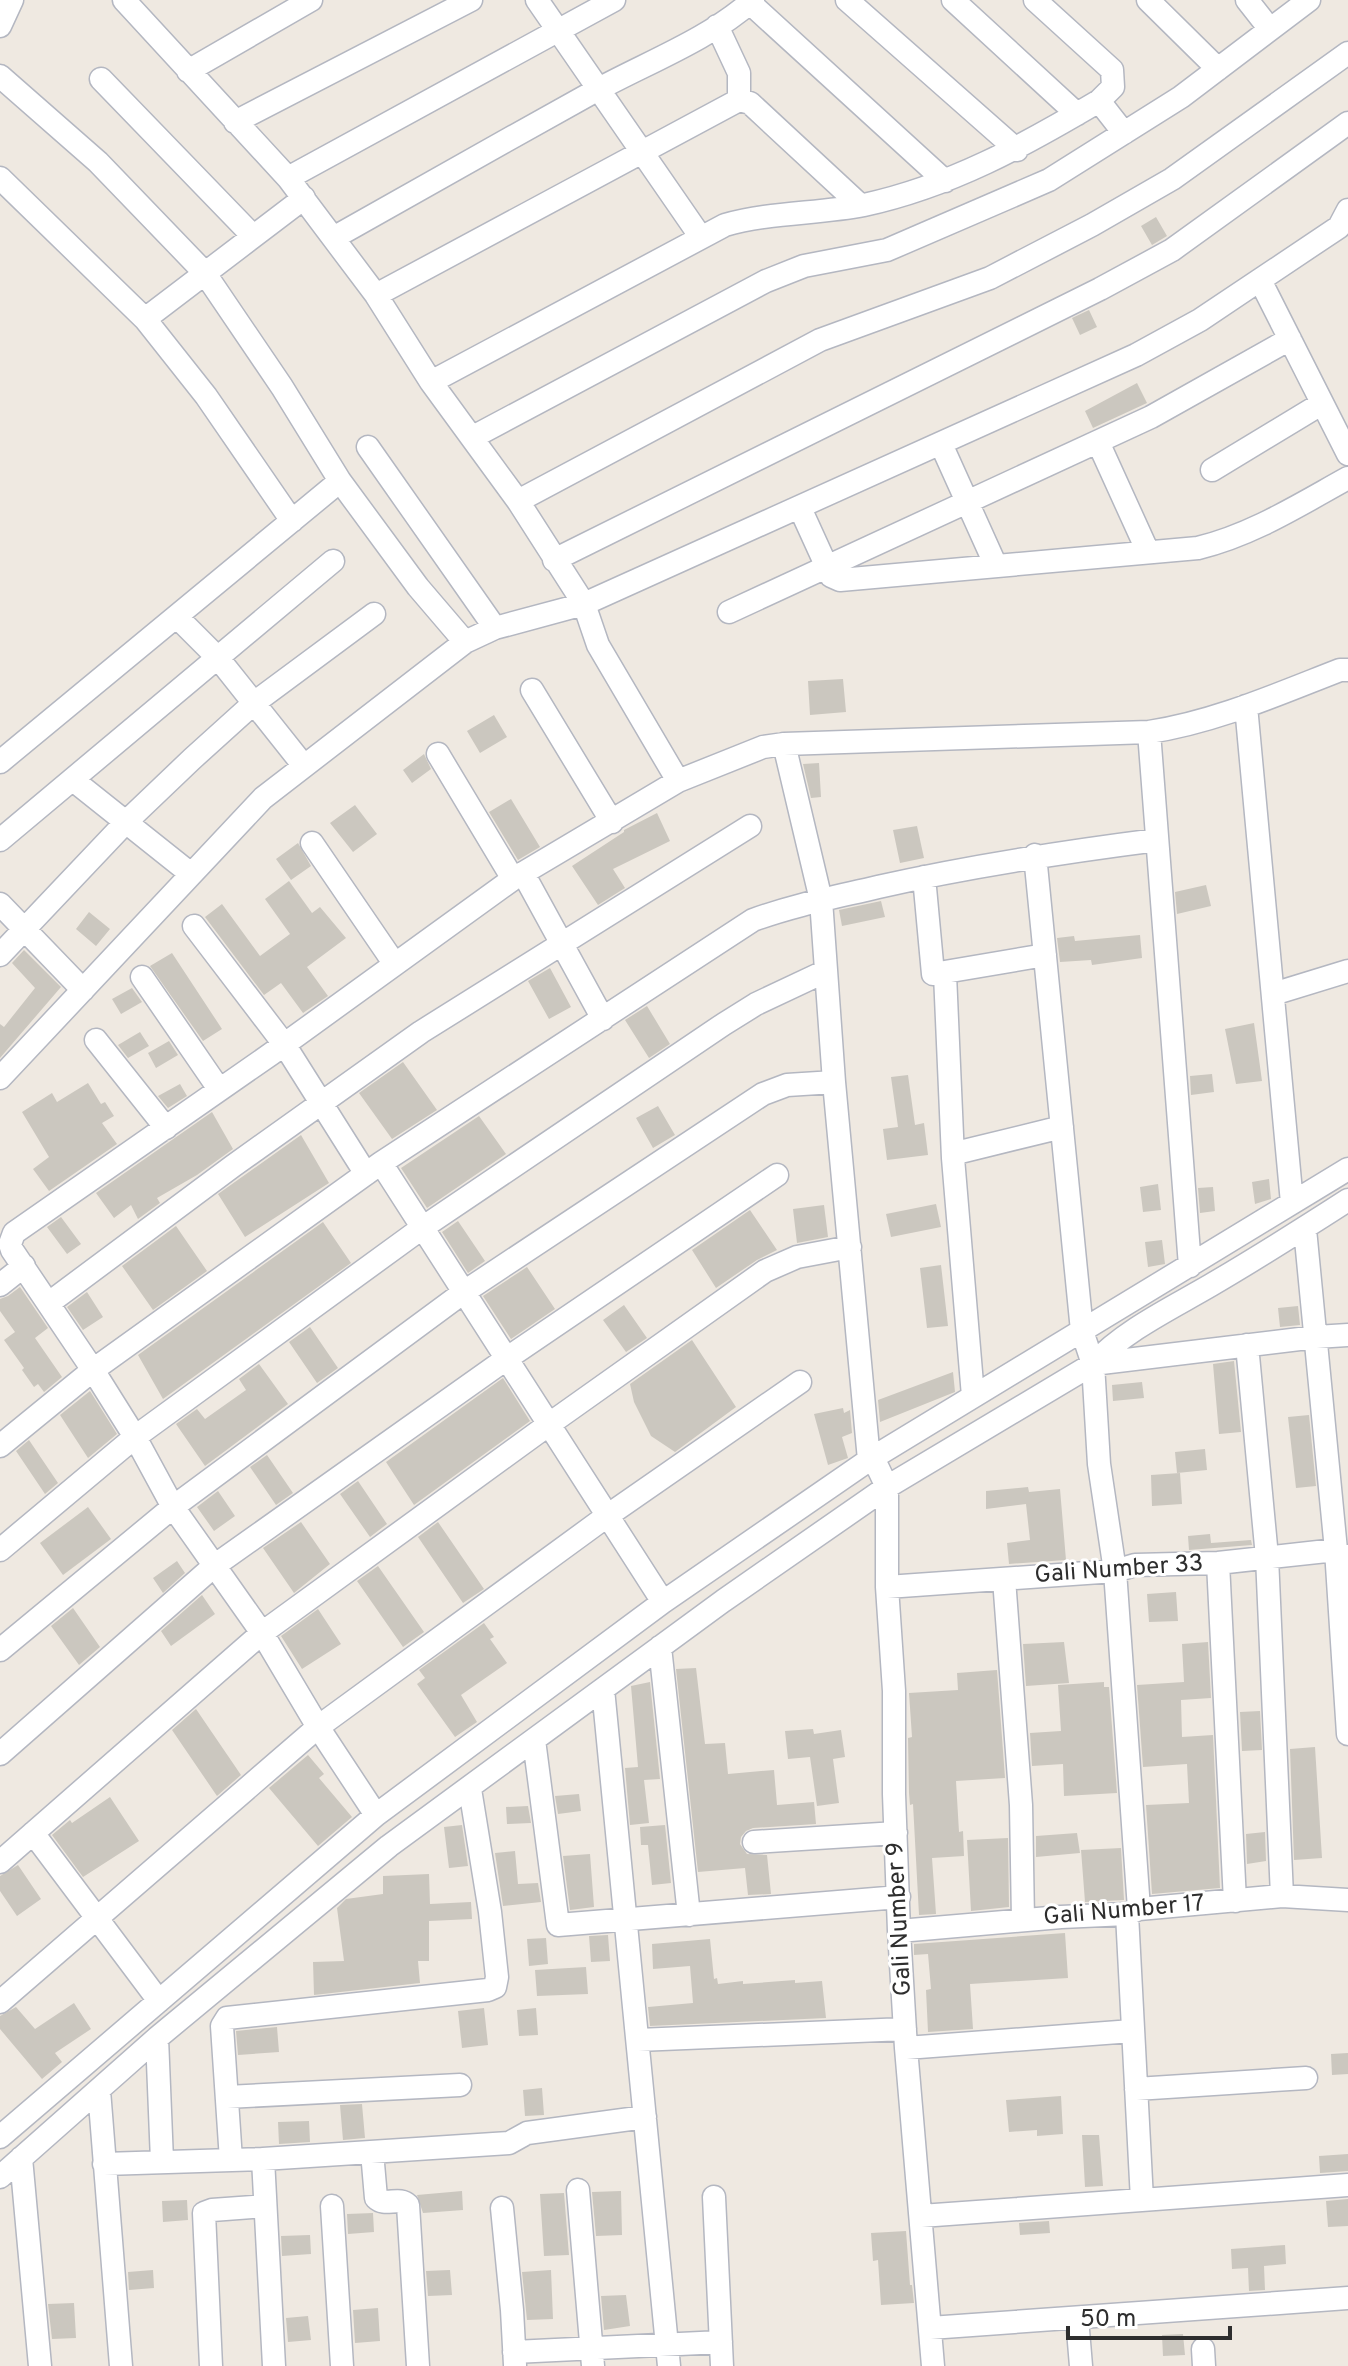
<svg xmlns="http://www.w3.org/2000/svg" width="1348" height="2366" viewBox="0 0 1348 2366" font-family="Overpass,sans-serif">
<style>
.building{fill:#cbc7bf}
.lines{fill:none;stroke-linecap:round;stroke-linejoin:round}
.minor-casing{stroke:#b4b7c1;stroke-width:25}
.minor{stroke:#fff;stroke-width:22}
.labels{text-anchor:middle;dominant-baseline:central;stroke-width:6;stroke-linejoin:round;paint-order:stroke}
.street-label{font-size:24px;fill:#2e2e2e;stroke:#fff}
</style>
<rect width="100%" height="100%" fill="#efe9e1"/>
<path class="building" d="M 1156,217 L 1167,236 L 1152,245 L 1141,226 Z
M 1089,310 L 1097,327 L 1080,335 L 1072,318 Z
M 1137,383 L 1147,403 L 1093,428 L 1085,411 Z
M 843,679 L 846,712 L 810,715 L 808,681 Z
M 494,715 L 507,737 L 480,753 L 467,731 Z
M 424,754 L 431,769 L 412,783 L 403,770 Z
M 819,763 L 821,797 L 811,798 L 803,764 Z
M 511,799 L 540,847 L 518,860 L 489,812 Z
M 355,805 L 377,834 L 353,852 L 330,823 Z
M 657,813 L 670,841 L 613,869 L 625,888 L 598,905 L 572,866 L 624,832 L 624,830 Z
M 917,826 L 924,858 L 900,863 L 893,830 Z
M 298,843 L 311,866 L 291,880 L 276,859 Z
M 289,881 L 312,913 L 320,907 L 346,938 L 307,967 L 328,996 L 303,1013 L 281,983 L 264,995 L 205,917 L 222,904 L 260,956 L 290,934 L 265,899 Z
M 1206,885 L 1211,906 L 1177,914 L 1175,892 Z
M 881,901 L 885,917 L 842,926 L 839,910 Z
M 89,912 L 110,929 L 96,946 L 76,929 Z
M 1140,935 L 1142,958 L 1092,965 L 1091,960 L 1060,962 L 1057,938 L 1074,936 L 1075,941 Z
M 24,950 L 61,987 L 0,1058 L 0,1024 L 4,1027 L 35,988 L 12,963 Z
M 172,953 L 222,1029 L 203,1041 L 150,966 Z
M 550,968 L 571,1007 L 549,1019 L 528,981 Z
M 132,988 L 142,1002 L 121,1014 L 112,999 Z
M 647,1006 L 670,1044 L 649,1058 L 625,1020 Z
M 1254,1023 L 1262,1081 L 1236,1084 L 1225,1029 Z
M 140,1032 L 149,1046 L 128,1058 L 118,1045 Z
M 169,1041 L 178,1055 L 156,1068 L 148,1053 Z
M 403,1062 L 437,1110 L 392,1139 L 359,1093 Z
M 1212,1074 L 1214,1092 L 1191,1095 L 1190,1076 Z
M 908,1075 L 915,1125 L 924,1123 L 928,1155 L 887,1160 L 883,1129 L 898,1127 L 891,1077 Z
M 88,1083 L 101,1104 L 105,1102 L 114,1116 L 102,1123 L 117,1144 L 49,1191 L 33,1169 L 49,1157 L 22,1112 L 52,1093 L 57,1102 Z
M 180,1084 L 187,1096 L 168,1108 L 158,1096 Z
M 658,1106 L 675,1135 L 653,1148 L 636,1118 Z
M 212,1112 L 233,1149 L 197,1175 L 157,1198 L 160,1203 L 138,1219 L 131,1205 L 114,1218 L 96,1193 Z
M 479,1116 L 506,1154 L 427,1208 L 401,1168 Z
M 301,1135 L 329,1183 L 245,1237 L 218,1194 Z
M 1269,1179 L 1271,1199 L 1255,1204 L 1252,1182 Z
M 1158,1184 L 1161,1210 L 1143,1212 L 1140,1187 Z
M 1213,1187 L 1215,1211 L 1200,1213 L 1198,1188 Z
M 936,1204 L 941,1227 L 891,1237 L 886,1214 Z
M 824,1205 L 828,1237 L 797,1243 L 793,1209 Z
M 750,1210 L 777,1250 L 757,1260 L 716,1288 L 692,1250 Z
M 61,1217 L 81,1244 L 67,1254 L 47,1227 Z
M 458,1221 L 485,1261 L 468,1273 L 442,1232 Z
M 323,1222 L 351,1263 L 163,1399 L 138,1355 Z
M 176,1226 L 207,1271 L 153,1310 L 122,1266 Z
M 1162,1240 L 1165,1264 L 1148,1267 L 1145,1242 Z
M 941,1265 L 948,1326 L 927,1328 L 920,1268 Z
M 527,1267 L 555,1309 L 511,1339 L 483,1296 Z
M 20,1287 L 48,1328 L 35,1338 L 62,1377 L 44,1392 L 38,1384 L 34,1387 L 22,1370 L 24,1368 L 4,1340 L 15,1332 L 0,1311 L 0,1299 L 8,1296 Z
M 87,1292 L 103,1317 L 83,1330 L 67,1307 Z
M 624,1305 L 647,1338 L 626,1352 L 603,1320 Z
M 1298,1306 L 1300,1325 L 1280,1327 L 1278,1308 Z
M 310,1327 L 338,1368 L 317,1383 L 289,1342 Z
M 692,1340 L 736,1407 L 675,1452 L 651,1436 L 634,1402 L 630,1384 Z
M 1234,1361 L 1241,1432 L 1219,1434 L 1213,1364 Z
M 259,1364 L 288,1404 L 205,1466 L 176,1424 L 197,1409 L 205,1419 L 246,1390 L 239,1379 Z
M 953,1372 L 955,1392 L 880,1422 L 878,1400 Z
M 503,1378 L 530,1421 L 414,1505 L 386,1462 Z
M 1142,1382 L 1144,1398 L 1113,1401 L 1112,1385 Z
M 90,1391 L 117,1434 L 88,1458 L 60,1415 Z
M 843,1408 L 844,1413 L 850,1410 L 852,1433 L 842,1437 L 848,1458 L 828,1465 L 814,1414 Z
M 1309,1415 L 1316,1486 L 1296,1488 L 1288,1417 Z
M 29,1440 L 58,1483 L 45,1494 L 16,1451 Z
M 1205,1449 L 1207,1470 L 1177,1473 L 1175,1452 Z
M 267,1455 L 293,1493 L 276,1505 L 250,1467 Z
M 1180,1473 L 1182,1504 L 1152,1506 L 1151,1475 Z
M 358,1481 L 387,1524 L 370,1537 L 340,1494 Z
M 1028,1487 L 1029,1492 L 1060,1489 L 1066,1560 L 1009,1564 L 1007,1543 L 1030,1540 L 1026,1504 L 986,1509 L 986,1491 Z
M 218,1491 L 235,1516 L 214,1531 L 197,1507 Z
M 88,1507 L 111,1539 L 63,1575 L 40,1543 Z
M 301,1522 L 330,1564 L 294,1593 L 263,1548 Z
M 438,1522 L 484,1589 L 463,1603 L 418,1537 Z
M 1210,1534 L 1211,1543 L 1251,1540 L 1252,1545 L 1189,1550 L 1188,1536 Z
M 177,1561 L 185,1573 L 163,1593 L 153,1578 Z
M 378,1566 L 424,1632 L 403,1647 L 357,1581 Z
M 1176,1592 L 1178,1621 L 1149,1622 L 1147,1594 Z
M 202,1595 L 215,1614 L 171,1646 L 161,1631 Z
M 73,1608 L 100,1647 L 79,1665 L 51,1626 Z
M 318,1609 L 341,1644 L 302,1669 L 281,1636 Z
M 484,1623 L 494,1637 L 490,1639 L 507,1663 L 461,1695 L 477,1722 L 455,1737 L 417,1684 L 425,1678 L 419,1670 Z
M 1064,1642 L 1069,1683 L 1026,1686 L 1023,1644 Z
M 1208,1642 L 1211,1698 L 1181,1700 L 1182,1737 L 1213,1735 L 1220,1888 L 1152,1894 L 1146,1805 L 1189,1803 L 1187,1764 L 1143,1767 L 1137,1685 L 1184,1682 L 1182,1644 Z
M 696,1668 L 705,1744 L 725,1743 L 728,1774 L 774,1770 L 777,1805 L 814,1802 L 816,1824 L 753,1828 L 746,1831 L 741,1837 L 740,1844 L 747,1854 L 767,1855 L 771,1894 L 748,1895 L 745,1868 L 698,1872 L 676,1669 Z
M 997,1670 L 1005,1778 L 956,1781 L 959,1832 L 963,1831 L 964,1856 L 932,1858 L 936,1914 L 919,1915 L 913,1804 L 910,1805 L 909,1793 L 908,1738 L 912,1737 L 909,1693 L 958,1690 L 957,1673 Z
M 650,1682 L 660,1779 L 644,1780 L 649,1823 L 630,1825 L 625,1768 L 638,1767 L 631,1686 Z
M 1104,1682 L 1104,1687 L 1109,1687 L 1117,1793 L 1064,1796 L 1063,1764 L 1032,1766 L 1030,1733 L 1061,1731 L 1058,1685 Z
M 196,1709 L 241,1775 L 217,1796 L 172,1730 Z
M 1260,1711 L 1262,1750 L 1242,1751 L 1240,1712 Z
M 813,1729 L 814,1734 L 841,1730 L 845,1757 L 833,1759 L 839,1803 L 817,1806 L 810,1757 L 788,1759 L 785,1731 Z
M 1315,1747 L 1322,1858 L 1294,1860 L 1290,1749 Z
M 308,1755 L 324,1774 L 319,1778 L 352,1817 L 318,1846 L 269,1788 Z
M 579,1794 L 581,1811 L 558,1814 L 555,1796 Z
M 110,1797 L 139,1841 L 83,1877 L 52,1835 L 70,1820 L 72,1823 Z
M 528,1806 L 531,1823 L 507,1824 L 506,1807 Z
M 462,1825 L 468,1866 L 449,1868 L 444,1827 Z
M 665,1825 L 671,1883 L 652,1885 L 648,1845 L 641,1845 L 640,1827 Z
M 1265,1832 L 1266,1861 L 1247,1864 L 1246,1834 Z
M 1077,1833 L 1080,1853 L 1036,1857 L 1036,1836 Z
M 1008,1838 L 1009,1907 L 971,1911 L 967,1840 Z
M 1121,1848 L 1124,1900 L 1085,1902 L 1081,1850 Z
M 515,1851 L 518,1884 L 538,1883 L 541,1902 L 503,1906 L 495,1853 Z
M 590,1854 L 594,1907 L 570,1910 L 563,1856 Z
M 18,1865 L 41,1899 L 17,1916 L 0,1891 L 0,1876 Z
M 429,1874 L 430,1904 L 471,1902 L 472,1919 L 429,1921 L 429,1961 L 418,1961 L 420,1983 L 314,1995 L 313,1962 L 344,1961 L 337,1908 L 346,1899 L 383,1894 L 383,1876 Z
M 1065,1933 L 1068,1978 L 970,1984 L 973,2029 L 928,2032 L 926,1990 L 931,1989 L 928,1954 L 914,1955 L 914,1944 Z
M 608,1935 L 610,1961 L 591,1962 L 589,1936 Z
M 546,1938 L 548,1964 L 529,1966 L 527,1939 Z
M 710,1939 L 714,1979 L 717,1978 L 718,1984 L 743,1981 L 743,1984 L 795,1980 L 795,1983 L 822,1981 L 826,2018 L 650,2026 L 648,2007 L 693,2003 L 690,1966 L 653,1969 L 652,1944 Z
M 586,1967 L 588,1994 L 537,1996 L 535,1970 Z
M 74,2003 L 91,2029 L 55,2053 L 62,2062 L 42,2079 L 0,2029 L 0,2016 L 16,2007 L 35,2029 Z
M 484,2008 L 488,2045 L 462,2048 L 458,2011 Z
M 536,2008 L 538,2035 L 519,2036 L 517,2010 Z
M 277,2027 L 279,2052 L 238,2055 L 236,2031 Z
M 1348,2053 L 1348,2074 L 1332,2075 L 1331,2054 Z
M 542,2088 L 544,2115 L 525,2116 L 523,2090 Z
M 1061,2096 L 1063,2134 L 1037,2136 L 1037,2130 L 1009,2132 L 1006,2100 Z
M 362,2104 L 365,2138 L 343,2140 L 340,2105 Z
M 309,2121 L 310,2142 L 279,2144 L 278,2122 Z
M 1082,2135 L 1099,2135 L 1103,2186 L 1085,2187 Z
M 1348,2154 L 1348,2171 L 1320,2173 L 1319,2156 Z
M 462,2191 L 463,2210 L 423,2213 L 417,2195 Z
M 621,2191 L 622,2235 L 596,2236 L 592,2192 Z
M 564,2193 L 569,2255 L 544,2256 L 540,2194 Z
M 1348,2199 L 1348,2226 L 1328,2227 L 1326,2201 Z
M 187,2200 L 188,2220 L 163,2222 L 162,2201 Z
M 373,2213 L 374,2232 L 348,2234 L 347,2214 Z
M 1049,2221 L 1050,2233 L 1020,2235 L 1019,2223 Z
M 906,2231 L 910,2285 L 912,2285 L 914,2303 L 881,2305 L 878,2260 L 873,2261 L 871,2233 Z
M 310,2235 L 311,2254 L 282,2256 L 281,2236 Z
M 1285,2245 L 1286,2264 L 1264,2266 L 1265,2290 L 1249,2291 L 1248,2268 L 1232,2269 L 1231,2249 Z
M 153,2270 L 154,2288 L 129,2290 L 128,2272 Z
M 450,2270 L 452,2295 L 428,2296 L 426,2271 Z
M 551,2270 L 553,2319 L 527,2320 L 522,2272 Z
M 626,2295 L 630,2326 L 604,2330 L 601,2296 Z
M 74,2303 L 76,2338 L 52,2339 L 48,2304 Z
M 378,2308 L 380,2341 L 355,2343 L 353,2310 Z
M 308,2316 L 311,2340 L 288,2342 L 286,2318 Z
M 1183,2334 L 1185,2355 L 1163,2356 L 1162,2335 Z"/>
<g class="lines">
<g class="minor-casing">
<path id="minor" d="M 124,0 L 288,178 L 376,295 L 431,382 L 518,501 L 584,604 L 598,645 L 678,781 L 763,747 L 784,744 L 821,900 L 834,1082 L 869,1460 L 878,1468 L 887,1487 L 887,1587 L 894,1691 L 894,1794 L 899,1931 L 906,2048 L 933,2366
M 537,0 L 700,236
M 847,0 L 1017,150
M 953,0 L 1077,114
M 1035,0 L 1112,70 L 1113,87 L 1099,101
M 1148,0 L 1218,69
M 1247,0 L 1269,28
M 750,3 L 945,181
M 0,26 L 12,0
M 717,26 L 739,73 L 739,100
M 188,71 L 311,0
M 0,76 L 98,162 L 204,272 L 282,387 L 340,481 L 418,587 L 465,642
M 101,79 L 253,236
M 235,122 L 471,0
M 0,178 L 145,319 L 206,396 L 292,521
M 288,178 L 614,0
M 335,237 C 421,189 508,139 595,91 C 648,62 708,40 753,0
M 1260,280 L 1348,454
M 376,295 L 739,100 L 750,103 L 860,205
M 145,319 L 304,198
M 431,382 L 725,225 C 770,212 818,214 864,205 C 951,186 1023,146 1099,101 L 1124,133
M 473,437 L 766,281 L 804,266 L 887,250 L 1049,180 L 1181,97 L 1309,0
M 1098,442 L 1148,552
M 941,444 L 996,566
M 368,447 L 495,628
M 1212,470 L 1321,404
M 518,501 L 820,340 L 990,278 L 1092,225 L 1172,179 L 1348,53
M 800,508 L 831,576 L 840,580 L 1198,548 C 1252,535 1299,505 1348,478
M 554,560 L 1100,289 L 1172,250 L 1348,123
M 729,612 L 1151,417 L 1290,339
M 177,617 L 218,658 L 304,766
M 532,690 L 612,822
M 1246,706 L 1292,1203
M 1149,732 L 1190,1266
M 784,744 L 1149,732 C 1215,722 1278,694 1340,670 L 1348,670
M 438,754 L 513,879
M 0,762 L 340,481
M 73,780 L 191,874
M 678,781 L 513,879 L 271,1054 L 14,1233 L 10,1244 L 12,1250 L 93,1370 L 381,1163 L 753,920 C 794,905 836,897 878,887 C 971,866 1063,852 1157,840
M 0,840 L 333,561
M 312,843 L 394,963
M 1035,855 L 1082,1331 L 1093,1364 L 1099,1464 L 1115,1571 L 1139,1909
M 523,873 L 603,1019
M 924,877 L 933,974 L 1045,955
M 0,904 L 83,990
M 194,926 L 284,1044 L 366,1174
M 0,955 L 126,822 L 192,759 L 254,703 L 374,614
M 945,974 L 953,1158
M 142,977 L 219,1089
M 1273,994 L 1348,971
M 96,1040 L 166,1128
M 0,1078 L 263,798 L 465,642 L 495,628 L 584,604 L 1136,355 L 1200,320 L 1339,227 L 1348,210
M 381,1163 L 663,1602
M 1305,1229 L 1336,1550 L 1348,1734
M 0,1285 L 24,1266
M 49,1303 L 233,1166 L 421,1032 L 750,826
M 1247,1345 L 1267,1557 L 1282,1896
M 1093,1364 L 1316,1337 L 1348,1335
M 973,1396 L 953,1158 L 960,1152 L 1062,1127
M 0,1446 L 93,1370 L 135,1437 L 173,1507 L 262,1633 L 318,1727 L 376,1815
M 0,1550 L 135,1437 L 422,1228 L 724,1024 L 756,1004 L 826,971
M 1218,1563 L 1235,1901
M 1004,1579 L 1021,1805 L 1023,1920
M 887,1587 L 1115,1571 L 1135,1565 L 1218,1563 L 1336,1550 L 1344,1556 L 1348,1556
M 660,1647 L 689,1915
M 0,1650 L 173,1507 L 464,1292 L 763,1094 L 787,1085 L 834,1082
M 603,1689 L 669,2366
M 534,1740 L 558,1925 L 899,1897
M 0,1754 L 214,1566 L 506,1359 L 777,1175
M 33,1833 L 159,2001
M 754,1842 L 896,1833
M 0,1862 L 262,1633 L 548,1425 L 765,1271 L 797,1257 L 850,1247
M 1127,1914 L 1142,2200
M 899,1931 L 1061,1917 L 1127,1914 L 1139,1909 L 1282,1896 L 1348,1900
M 0,2002 L 318,1727 L 607,1516 L 800,1382
M 157,2038 L 162,2161
M 638,2040 L 905,2029
M 906,2048 L 1132,2031
M 1136,2089 L 1306,2078
M 99,2090 L 121,2366
M 227,2097 L 460,2085
M 0,2137 L 376,1815 L 663,1602 L 869,1460 L 1348,1169
M 372,2152 L 376,2198 C 385,2207 399,2196 408,2205 L 418,2366
M 21,2158 L 40,2366
M 263,2159 L 509,2143 L 527,2133 L 645,2117
M 231,2160 L 222,2026 L 227,2018 L 488,1990 L 495,1987 L 497,1977 L 490,1912 L 470,1789
M 104,2164 L 263,2159 L 274,2366
M 0,2177 L 157,2038 L 389,1846 L 723,1601 L 887,1487 L 1093,1364 C 1125,1330 1170,1309 1211,1285 C 1257,1258 1303,1229 1348,1200
M 578,2190 L 593,2366
M 714,2197 L 722,2366
M 332,2206 L 342,2366
M 502,2208 L 512,2310 L 515,2365
M 921,2216 L 1348,2185
M 1077,2318 L 1081,2366
M 930,2328 L 1348,2298
M 1203,2349 L 1204,2366
M 514,2352 L 721,2342
M 211,2366 L 204,2213 L 212,2210 L 265,2206"/>
</g>
<use href="#minor" class="minor"/>
</g>
<g class="labels">
<g class="street-label">
<text transform="translate(1119 1570) rotate(-4)">Gali Number 33</text>
<text transform="translate(1124 1911) rotate(-5)">Gali Number 17</text>
<text transform="translate(900 1919) rotate(-93)">Gali Number 9</text>
</g>
</g>
<path d="M1068 2326v12h162v-12" fill="none" stroke="#2e2e2e" stroke-width="4"/>
<text x="1080" y="2326" font-size="24" fill="#2e2e2e" stroke="#ffffff" stroke-width="6" paint-order="stroke">50 m</text>
</svg>
